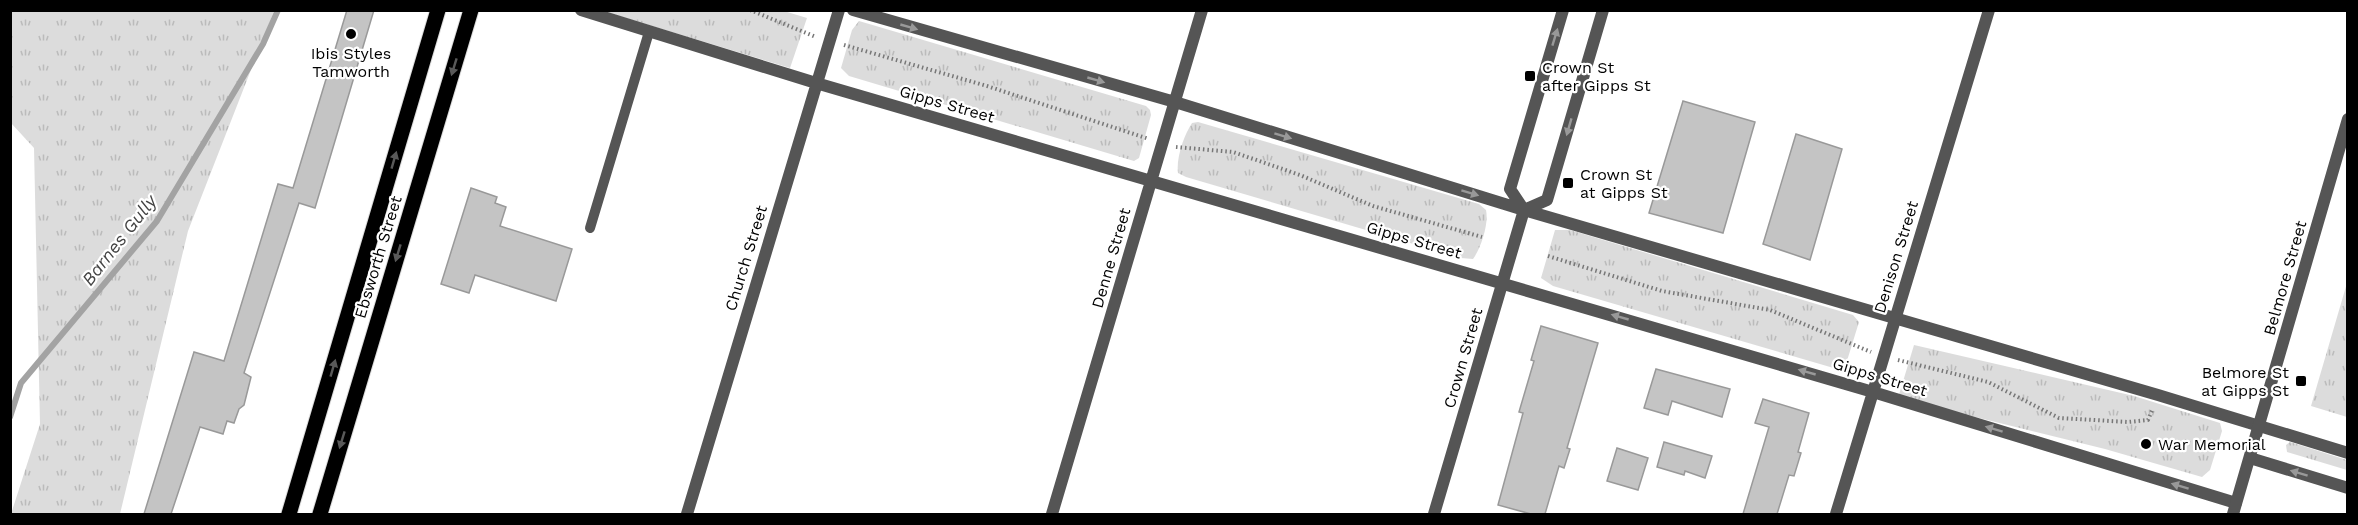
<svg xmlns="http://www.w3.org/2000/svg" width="2358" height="525" viewBox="0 0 2358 525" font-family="'Work Sans',sans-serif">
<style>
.park{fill:url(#park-tufts)}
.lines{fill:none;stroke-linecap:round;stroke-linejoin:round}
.stream{stroke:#a3a3a3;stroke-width:6}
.building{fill:#c4c4c4;stroke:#999;stroke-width:1.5}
.primary-casing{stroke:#dbdbdb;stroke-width:17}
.path{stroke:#777;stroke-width:4;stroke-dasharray:1.5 3;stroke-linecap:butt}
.service{stroke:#555;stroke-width:10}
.minor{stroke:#555;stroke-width:12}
.tertiary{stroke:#555;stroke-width:12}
.primary{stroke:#000;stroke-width:15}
.oneway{fill:#999}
.oneway2{fill:#595959}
.poi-dot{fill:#000;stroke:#fff;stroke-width:2}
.labels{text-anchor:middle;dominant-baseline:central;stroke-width:4.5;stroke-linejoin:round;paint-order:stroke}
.poi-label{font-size:16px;fill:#000;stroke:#fff;text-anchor:start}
.street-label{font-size:16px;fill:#000;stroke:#fff}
.water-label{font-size:18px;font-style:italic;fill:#444;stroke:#fff}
</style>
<defs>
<pattern id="park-tufts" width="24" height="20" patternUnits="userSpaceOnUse" patternTransform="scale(1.5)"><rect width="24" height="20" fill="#dcdcdc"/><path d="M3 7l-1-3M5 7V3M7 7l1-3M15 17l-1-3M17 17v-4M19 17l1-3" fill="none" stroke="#bbb"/></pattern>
</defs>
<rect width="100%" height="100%" fill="#fff"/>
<path class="park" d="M 11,10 L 274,11 L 188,231 L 120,514 L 11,514 L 40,424 L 34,148 L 11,123 Z
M 784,11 L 807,18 L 790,68 L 603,11 Z
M 859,21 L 1146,106 L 1150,110 L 1151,115 L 1139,158 L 1134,161 L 849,76 L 841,68 L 852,30 Z
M 1198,122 L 1479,204 L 1486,210 C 1489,224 1481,248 1473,259 L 1461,258 L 1186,177 L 1178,173 C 1176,158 1184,135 1192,123 Z
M 1555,230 L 1570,230 L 1853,315 L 1859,322 L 1846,364 L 1837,369 L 1553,286 L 1541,278 Z
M 2347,283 L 2347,417 L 2311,406 Z
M 1914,345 L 2134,396 L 2220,423 L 2222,431 L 2210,470 L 2202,477 L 2105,449 L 1898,398 Z
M 2290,442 L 2347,460 L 2347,470 L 2287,452 L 2286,445 Z"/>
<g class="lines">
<path class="stream" d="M 10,417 L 21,383 L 157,221 L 263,44 L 278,10"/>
</g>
<path class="building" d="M 347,10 L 374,10 L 315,208 L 299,203 L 244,373 L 251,377 L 244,405 L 239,409 L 234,423 L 227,421 L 223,434 L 200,427 L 171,514 L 144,514 L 194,352 L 224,361 L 278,184 L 293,188 Z
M 1683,101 L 1755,122 L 1723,233 L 1649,213 Z
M 1796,134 L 1842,149 L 1810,260 L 1763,244 Z
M 471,188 L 497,197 L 495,203 L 506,207 L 500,226 L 572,249 L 556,301 L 475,275 L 469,293 L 441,284 Z
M 1541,326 L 1598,343 L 1567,448 L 1570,449 L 1564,468 L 1559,466 L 1545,514 L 1531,514 L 1498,505 L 1523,413 L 1519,412 L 1534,361 L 1531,360 Z
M 1656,369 L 1730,389 L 1722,417 L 1672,401 L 1668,415 L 1644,408 Z
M 1763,399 L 1809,413 L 1798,452 L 1801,453 L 1794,476 L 1789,475 L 1777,514 L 1743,514 L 1769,427 L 1755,423 Z
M 1664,442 L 1712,456 L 1705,478 L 1685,471 L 1684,475 L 1657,467 Z
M 1617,448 L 1648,458 L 1638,490 L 1607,481 Z"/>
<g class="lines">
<g class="primary-casing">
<path id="primary" d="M 289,514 L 438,10
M 320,514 L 471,10"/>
</g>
<path class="path" d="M 750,10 L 816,37
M 844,45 L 987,86 L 1149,139
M 1176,147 L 1233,152 L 1300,175 L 1373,206 L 1482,237
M 1548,256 L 1662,291 L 1770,310 L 1871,352
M 1898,360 L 1988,382 L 2059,418 L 2128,422 L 2148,420 L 2153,408"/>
<path class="service" d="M 590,228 L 649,32"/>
<path class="minor" d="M 581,10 L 816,83 L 1873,392 L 2236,503
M 853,10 L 1175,102 L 1524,210 L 2158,395 L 2348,453
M 1524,210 L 1547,200 L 1603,10
M 1524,210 L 1510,189 L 1563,10
M 2250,458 L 2348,488
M 687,514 L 839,10
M 1052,514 L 1202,10
M 1434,514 L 1524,210
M 1836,514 L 1989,10"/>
<path class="tertiary" d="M 2233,514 L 2348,119"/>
<use href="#primary" class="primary"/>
</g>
<defs><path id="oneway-solid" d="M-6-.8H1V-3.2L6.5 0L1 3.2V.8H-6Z" transform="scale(1.5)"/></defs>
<g class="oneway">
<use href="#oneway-solid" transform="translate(909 27) rotate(16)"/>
<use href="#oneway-solid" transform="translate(1555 37) rotate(-73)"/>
<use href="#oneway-solid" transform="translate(1096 80) rotate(16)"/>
<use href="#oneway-solid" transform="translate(1569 127) rotate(106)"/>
<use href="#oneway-solid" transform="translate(1283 136) rotate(17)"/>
<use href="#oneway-solid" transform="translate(1470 193) rotate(17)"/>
<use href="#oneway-solid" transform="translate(1620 317) rotate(-164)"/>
<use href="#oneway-solid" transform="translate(1807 372) rotate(-164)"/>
<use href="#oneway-solid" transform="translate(1994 429) rotate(-163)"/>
<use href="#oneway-solid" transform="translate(2299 473) rotate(-163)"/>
<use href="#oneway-solid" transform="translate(2180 486) rotate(-163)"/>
</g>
<g class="oneway2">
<use href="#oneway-solid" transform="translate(454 67) rotate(107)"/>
<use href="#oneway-solid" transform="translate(394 160) rotate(-74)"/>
<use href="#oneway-solid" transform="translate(398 253) rotate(107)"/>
<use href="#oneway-solid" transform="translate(333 368) rotate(-74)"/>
<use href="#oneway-solid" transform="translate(342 440) rotate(107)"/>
</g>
<g class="poi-dot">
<circle cx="351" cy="34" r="6"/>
<rect x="1524" y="70" width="12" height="12" rx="3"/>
<rect x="1562" y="177" width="12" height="12" rx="3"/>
<rect x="2295" y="375" width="12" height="12" rx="3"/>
<circle cx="2146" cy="444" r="6"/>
</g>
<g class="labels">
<g class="poi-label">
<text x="351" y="53" text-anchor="middle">Ibis Styles<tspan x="351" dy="18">Tamworth</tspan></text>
<text x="1542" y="67">Crown St<tspan x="1542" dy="18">after Gipps St</tspan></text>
<text x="1580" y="174">Crown St<tspan x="1580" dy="18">at Gipps St</tspan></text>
<text x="2289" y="372" text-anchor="end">Belmore St<tspan x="2289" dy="18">at Gipps St</tspan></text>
<text x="2158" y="444">War Memorial</text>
</g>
<g class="street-label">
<text transform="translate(947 104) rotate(16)">Gipps Street</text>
<text transform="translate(1414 240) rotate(16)">Gipps Street</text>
<text transform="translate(378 257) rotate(-73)">Ebsworth Street</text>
<text transform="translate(1896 257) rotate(-73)">Denison Street</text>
<text transform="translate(746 258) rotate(-73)">Church Street</text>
<text transform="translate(1111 258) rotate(-74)">Denne Street</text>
<text transform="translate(2285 278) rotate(-74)">Belmore Street</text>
<text transform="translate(1463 358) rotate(-74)">Crown Street</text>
<text transform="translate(1880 377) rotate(17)">Gipps Street</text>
</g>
<g class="water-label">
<text transform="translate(119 240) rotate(-52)">Barnes Gully</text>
</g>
</g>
<rect width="2358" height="525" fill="none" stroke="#000000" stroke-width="24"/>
</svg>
